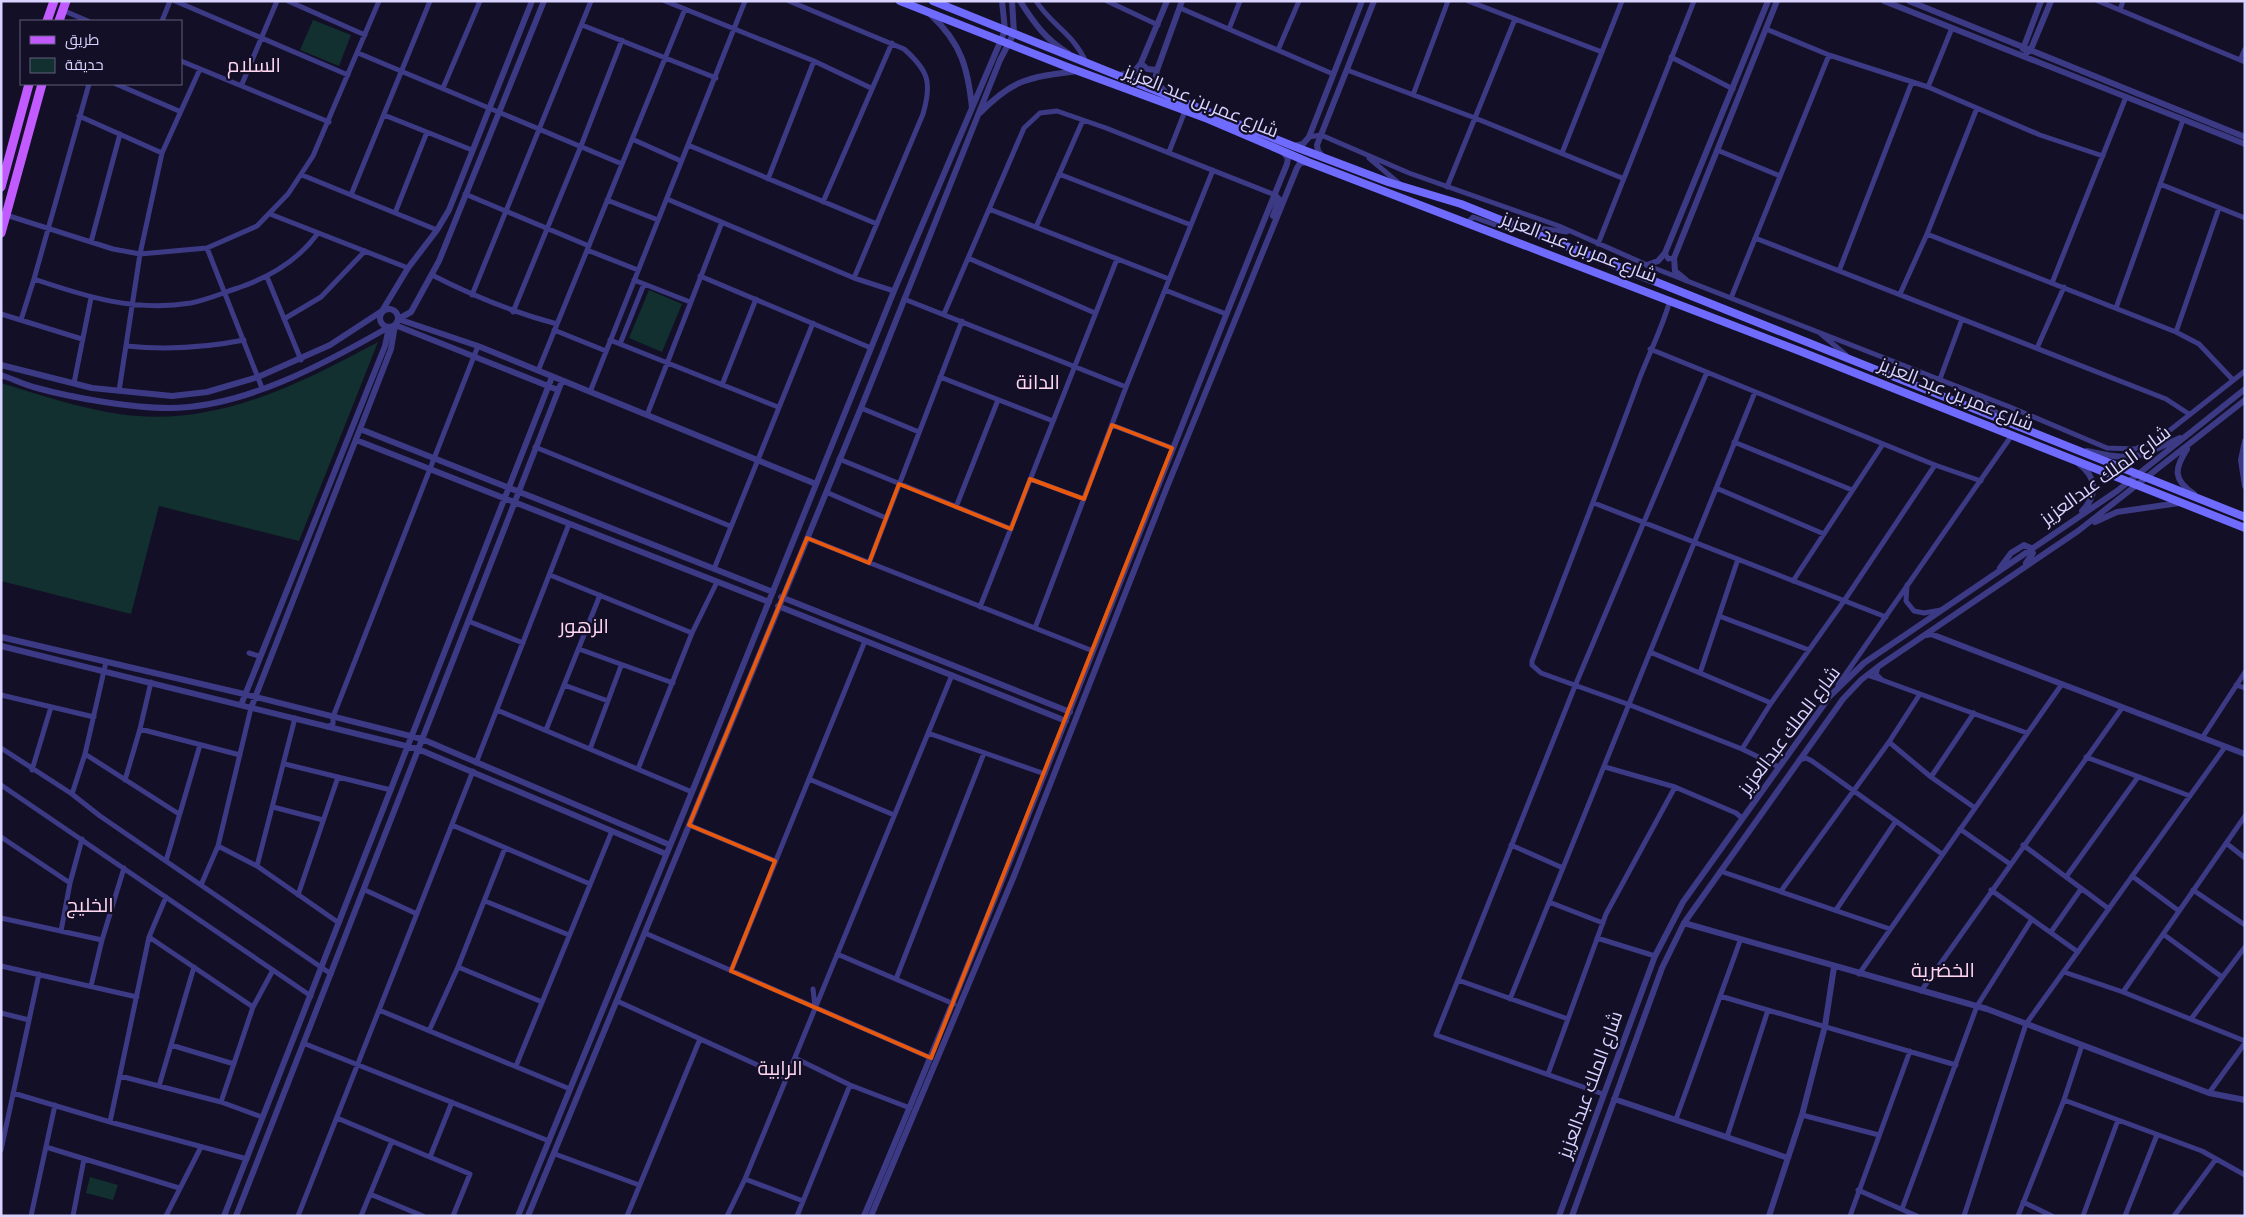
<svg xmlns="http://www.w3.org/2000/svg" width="2246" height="1217" viewBox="0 0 2246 1217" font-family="'Alegreya Sans',Cairo,sans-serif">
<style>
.green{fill:#12302f}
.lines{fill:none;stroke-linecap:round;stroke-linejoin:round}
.minor{stroke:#3d3a85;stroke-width:5}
.tertiary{stroke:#3d3a85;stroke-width:6}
.secondary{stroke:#6f6bff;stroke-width:8}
.primary{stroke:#c25bff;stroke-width:9}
.marked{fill:none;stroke:#e8590c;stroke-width:4;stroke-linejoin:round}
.labels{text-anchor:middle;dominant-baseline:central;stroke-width:4.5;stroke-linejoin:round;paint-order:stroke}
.street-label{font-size:19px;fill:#d9d4ff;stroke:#130f26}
.neighbourhood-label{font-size:20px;fill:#ffd6f0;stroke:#130f26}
</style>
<rect width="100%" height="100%" fill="#130f26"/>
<path class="green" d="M 313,20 L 351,35 L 339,66 L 300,50 Z
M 649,290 L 682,304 L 662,352 L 629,338 Z
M 378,342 L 299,541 L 159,506 L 131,614 L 1,581 L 1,383 C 40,395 79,408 119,414 C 214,428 298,385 378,342 Z
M 90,1177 L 118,1185 L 113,1200 L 86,1193 Z"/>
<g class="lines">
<path class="minor" d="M 175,1 L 348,75
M 288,1 L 365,35
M 665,1 L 814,61 L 871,88
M 789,1 L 904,49 C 929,71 932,83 923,114 L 854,278
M 1036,1 C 1052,26 1073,33 1086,62
M 1107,1 L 1158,25
M 1468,1 L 1602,52
M 2098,1 L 2245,62
M 1180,8 L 1333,74
M 62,10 L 88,21
M 2120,10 L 2123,1
M 162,21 L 170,1
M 582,25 L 716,78
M 1229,29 L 1240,1
M 1766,29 L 1829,55 L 1928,87 L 2040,135 L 2103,156
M 1278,50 L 1299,1
M 358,53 L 622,164
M 1671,57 L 1733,89
M 2240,60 L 2245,49
M 181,61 L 329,122
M 1347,70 L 1475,118 L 1622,178
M 89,84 L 34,279 C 87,297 134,312 191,303 C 207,300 222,293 238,288 C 270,277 298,261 318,233
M 116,84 L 179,111
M 242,84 L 277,1
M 1928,87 L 1952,28
M 443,88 L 480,1
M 1413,95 L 1448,1
M 384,115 L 472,150
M 79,116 L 162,153
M 1309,137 L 1321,135 L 1409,173 L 1559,226 L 1654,268 L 2010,407 L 2107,448 L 2135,449 L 2160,438 L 2245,371
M 632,139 L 681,161
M 688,145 L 877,224
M 1717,150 L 1780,176
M 1169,152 L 1185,111
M 1562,153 L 1622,1
M 1369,158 L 1401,185
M 1059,174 L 1191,225
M 302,175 L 437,230
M 768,179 L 814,61
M 2160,184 L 2245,218
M 1447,187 L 1515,19
M 465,194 L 589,246
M 351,195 L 430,1
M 667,199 L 854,278 L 894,291
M 607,200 L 658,220
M 823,202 L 892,43
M 989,209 L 1169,279
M 395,213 L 427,132
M 270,214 L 408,268
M 6,215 L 113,249 L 140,254 L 207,248 L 257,226 L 288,194 L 313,156 L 379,1
M 1467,223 L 1473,217 L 1507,229 L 1533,227 L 1567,232
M 1036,227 L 1083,120
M 1927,234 L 2176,332 L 2199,344 L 2233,380
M 1755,238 L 2166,399 L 2189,414
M 91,242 L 120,134
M 1598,244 L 1694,1
M 207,248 L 262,388
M 587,250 L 638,270
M 1665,253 L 1668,259 L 1674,258
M 968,258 L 1095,313
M 1839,271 L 1912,82
M 432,275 C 473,296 512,312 557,324
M 700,276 L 871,348
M 267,277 L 301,360
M 634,280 L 690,302
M 2052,283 L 2126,97
M 1165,290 L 1226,314
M 1900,294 L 1927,234 L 1977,108
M 472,295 L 591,1
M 1731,298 L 1829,55
M 904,299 L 1126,387
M 1670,300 C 1662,330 1646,359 1636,388 C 1602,480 1567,570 1532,661 L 1532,665 L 1541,673 L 1630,705 L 1742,749 L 1779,767
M 2116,308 L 2183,120
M 513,312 L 581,146 L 622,40
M 1,314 L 82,339
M 944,314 L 1024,128 L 1040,113 L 1057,111 L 1106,128 L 1275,195
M 284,319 L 321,297 L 365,251
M 21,320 L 34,279
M 554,330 L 606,351
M 2176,332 L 2219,208
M 1820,333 L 1846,355
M 610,340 L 778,407
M 620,344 L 644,284
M 126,346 C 167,350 204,348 244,340
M 2037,348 L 2064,287
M 1650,349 L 1935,465 L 1981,481
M 538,371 L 685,9
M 940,377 L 1053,421
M 1940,379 L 1962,319
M 74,383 L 91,298
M 722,385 L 756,299
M 119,391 L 140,254 L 162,153 L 200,69
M 590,392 L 745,1
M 1973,393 L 2003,418
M 861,408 L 919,432
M 647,415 L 722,222
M 1112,425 L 1172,448
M 1734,442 L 1852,490
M 535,447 L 730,526
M 839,459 L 1011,529
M 1030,479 L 1084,499
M 1716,488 L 1824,534
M 826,492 L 886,518
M 1594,503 L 1886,617
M 956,507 L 998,400
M 807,538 L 1093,651
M 869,563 L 962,321
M 714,569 L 813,323
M 550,575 L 692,633
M 1793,581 L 1883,444
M 1907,585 L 1906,601 L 1914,611 L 1924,613 L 1941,610
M 980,607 L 1117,259
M 1719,616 L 1809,650
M 468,621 L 523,643
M 1035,628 L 1126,387 L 1213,170
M 579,649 L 673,683
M 1650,652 L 1771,703
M 249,653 L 259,656
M 1700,673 L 1738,559
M 1867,675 L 1882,680 L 1876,674 L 1878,667
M 1882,680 L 2027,733
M 564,685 L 608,701
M 1838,685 L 2012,435
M 2236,685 L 2245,688
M 1,695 L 94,717
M 497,710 L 692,792
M 327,727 L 333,724 L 333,717 L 478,346
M 140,729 L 240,755
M 546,730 L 600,595
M 928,733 L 1045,774
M 2202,738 L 2245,672
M 1889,742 L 1931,777 L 1974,713
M 1,748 L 72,794 L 100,816 L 331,974
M 590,749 L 621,666
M 1742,749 L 1771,703 L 1844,601 L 1935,465
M 85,754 L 179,814
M 2086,757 L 2190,796
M 1799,760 L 1806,758 L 1812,761 L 1942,854
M 476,763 L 569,524
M 285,764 L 391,790
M 1605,767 L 1675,787 L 1736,813 L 1742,818
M 638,769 L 692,633 L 717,582
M 32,770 L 51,707
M 1931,777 L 1975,808
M 809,779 L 894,815
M 125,780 L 140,729 L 151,682
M 1,785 L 311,996
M 72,794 L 85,754 L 106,662
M 273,807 L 323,820
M 452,825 L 590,884
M 689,825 L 775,861
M 1960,829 L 2010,864
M 1,837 L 70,883
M 2226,843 L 2245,858
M 1511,845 L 1563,868
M 2023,845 L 2109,909
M 218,846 L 257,866 L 339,923
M 166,861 L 200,745
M 257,866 L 295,718
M 1720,871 L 1890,929
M 2132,876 L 2179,911
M 2066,877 L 2138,777
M 201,885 L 218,846 L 251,708
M 365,890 L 417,914
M 1991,890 L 2078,952
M 2193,890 L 2245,925
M 1781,891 L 1889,742 L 1920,694
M 298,895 L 338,777
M 485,901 L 569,935
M 1549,902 L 1603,923
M 1836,910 L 1896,821
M 1,918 L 102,940
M 61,931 L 70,883 L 82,839
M 2051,932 L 2081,889
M 645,933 L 931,1058
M 2163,934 L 2222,977
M 149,937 L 253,1007
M 1597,938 L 1655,956
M 837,954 L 954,1004
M 1,966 L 137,997
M 458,967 L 542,1002
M 731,971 L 865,641
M 2064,972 L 2123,992 L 2245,1041
M 1859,974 L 2062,684
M 896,979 L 984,753
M 1458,980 L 1568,1019
M 91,986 L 102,940 L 124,868
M 813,989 L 815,1007
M 1921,991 L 2122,708
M 2123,992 L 2245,816
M 1720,996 L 1956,1065
M 1510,999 L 1755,392
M 617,1001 L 786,1078
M 379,1010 L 570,1089
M 1,1013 L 29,1020
M 2191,1019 L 2245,947
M 429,1031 L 458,967 L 505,848
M 303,1043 L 549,1141
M 171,1045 L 234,1064
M 795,1058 L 850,1085 L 910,1108
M 516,1066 L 612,831
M 1548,1074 L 1606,914 L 1675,787
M 120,1076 L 221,1102 L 262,1117
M 159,1086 L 194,967
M 13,1093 L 110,1122 L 247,1159
M 2209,1093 L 2245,1043
M 1603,1094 L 1436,1035 L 1575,686 L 1707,372
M 2064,1100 L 2202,1151 L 2245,1175
M 221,1102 L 253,1007 L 273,970
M 1802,1115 L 1879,1135
M 337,1118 L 470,1174 L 453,1216
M 1676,1119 L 1740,941
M 110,1122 L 149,937 L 166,897
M 1727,1137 L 1768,1010
M 46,1147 L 179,1188
M 1,1150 L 39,974
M 555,1154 L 639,1185
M 430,1157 L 452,1102
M 745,1179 L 803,1201
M 1858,1190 L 1917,1216
M 370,1194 L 423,1216
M 2023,1202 L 2052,1216
M 1902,1209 L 1977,1006 L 2032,919
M 31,1216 L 55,1105
M 73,1216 L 84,1159
M 166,1216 L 201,1147
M 298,1216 L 473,771
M 361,1216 L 392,1141
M 627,1216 L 700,1039
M 727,1216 L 745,1179 L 952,675
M 797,1216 L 850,1085
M 1850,1216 L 1910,1051
M 1964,1216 L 2026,1024 L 2225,747
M 2018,1216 L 2064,1100 L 2082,1045
M 2083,1216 L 2118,1120
M 2125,1216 L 2157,1135
M 2174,1216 L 2216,1159"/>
<path class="tertiary" d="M 1020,1 C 1034,23 1045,39 1068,53
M 1884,1 L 2245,144
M 1909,1 L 2245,137
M 931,15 C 961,43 968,68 972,108
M 2023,49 L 2041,1
M 2024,56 L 2031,49 L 2051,1
M 1141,63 L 1147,69 L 1157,70
M 1120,75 L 1134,72 L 1141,63 L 1167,1
M 1166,93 L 1155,80 L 1157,70 L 1182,1
M 980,113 C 1014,78 1031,77 1077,71
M 1293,146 L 1303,144 L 1309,137 L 1362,1
M 1323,157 L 1318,151 L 1317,145 L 1374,1
M 1273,216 L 1279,199 L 1275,195
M 1647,265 L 1658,261 L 1665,253 L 1768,1
M 1686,280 L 1675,271 L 1674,258 L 1777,1
M380 318a9 9 0 1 1 18 0a9 9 0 1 1-18 0Z
M 398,319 L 478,346 L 816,484
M 398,319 L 411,312 L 439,261 L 544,1
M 1,365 L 92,388 L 172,396 L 207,392 L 258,377 L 330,345 L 382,311 L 408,268 L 437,230 L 449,210 L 532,1
M 1,375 C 13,379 25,385 37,388 C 73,398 132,408 169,408 C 244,408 326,363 389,327
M 360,429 L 773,592
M 356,440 L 769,602
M 2245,441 L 2241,460 L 2245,486
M 2187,449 C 2174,469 2173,480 2194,494
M 2087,451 C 2136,462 2136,458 2180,438
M 2078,463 C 2097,477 2098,495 2082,511
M 2095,522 L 2117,512 L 2179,503
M 2000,568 L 2011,553 L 2024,545 L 2031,548 L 2033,553 L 2026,563
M 781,597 L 1070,712
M 778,606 L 1066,721
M 1926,635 L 1931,634 L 2245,754
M 1,637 L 244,694 L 422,739 L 670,845
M 1,646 L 418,749 L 666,854
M 241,705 L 385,346 L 389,327
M 251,708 L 360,429 L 391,349 L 395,325 L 558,390
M 1684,923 L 1987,1009 L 2209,1093 L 2245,1100
M 1614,1099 L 1788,1158
M 224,1216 L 552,377
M 236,1216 L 562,381
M 518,1216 L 692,792 L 894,291 L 1001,40 L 1005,30 L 1002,1
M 528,1216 L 861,408 L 1000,60 L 1014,33 L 1012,1
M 864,1216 C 1012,868 1144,514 1287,164 L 1288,158 L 1283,152
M 871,1216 L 1014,876 L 1167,487 L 1297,168 L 1300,163 L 1308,162
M 1559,1216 L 1655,956 L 1683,902 L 1830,696 L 1864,663 L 2117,491 L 2245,389
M 1572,1216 L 1662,968 L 1684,923 L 1843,699 L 1861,680 L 1879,666 L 2078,531 L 2245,400
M 1769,1216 L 1802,1115 L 1825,1026 L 1834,967"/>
<path class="secondary" d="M 900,1 L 1070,68 L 1208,119 L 1308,162 L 1802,352 L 2245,528
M 933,1 L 1293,146 L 1388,182 L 1461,204 L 2245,517"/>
<path class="primary" d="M 47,21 L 54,1
M 59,21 L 66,1
M 1,187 L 29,84
M 1,233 L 42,84"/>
</g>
<path class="marked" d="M 1112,425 L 1172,448 L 931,1058 L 731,971 L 775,861 L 689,825 L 807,538 L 869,563 L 899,484 L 1011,529 L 1030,479 L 1084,499 Z"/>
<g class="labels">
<g class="street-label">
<text transform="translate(1201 102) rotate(22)">شارع عمر بن عبد العزيز</text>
<text transform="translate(1579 248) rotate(21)">شارع عمر بن عبد العزيز</text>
<text transform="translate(1956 395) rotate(22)">شارع عمر بن عبد العزيز</text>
<text transform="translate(2106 476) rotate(-36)">شارع الملك عبدالعزيز</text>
<text transform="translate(1790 731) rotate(-53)">شارع الملك عبدالعزيز</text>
<text transform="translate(1591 1085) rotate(-70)">شارع الملك عبدالعزيز</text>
</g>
<g class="neighbourhood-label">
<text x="254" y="66">السلام</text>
<text x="1038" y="383">الدانة</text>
<text x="584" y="627">الزهور</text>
<text x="90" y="906">الخليج</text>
<text x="1943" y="971">الخضرية</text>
<text x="780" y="1069">الرابية</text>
</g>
</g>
<rect width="2246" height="1217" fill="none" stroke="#d9d4ff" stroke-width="5"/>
<rect x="20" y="20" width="162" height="65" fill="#130f26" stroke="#625e7d"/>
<rect x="30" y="36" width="25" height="8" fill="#c25bff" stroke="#625e7d"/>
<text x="65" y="45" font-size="15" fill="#d9d4ff">طريق</text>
<rect x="30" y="58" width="25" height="15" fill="#12302f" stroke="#625e7d"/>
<text x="65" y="70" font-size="15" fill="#d9d4ff">حديقة</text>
</svg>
